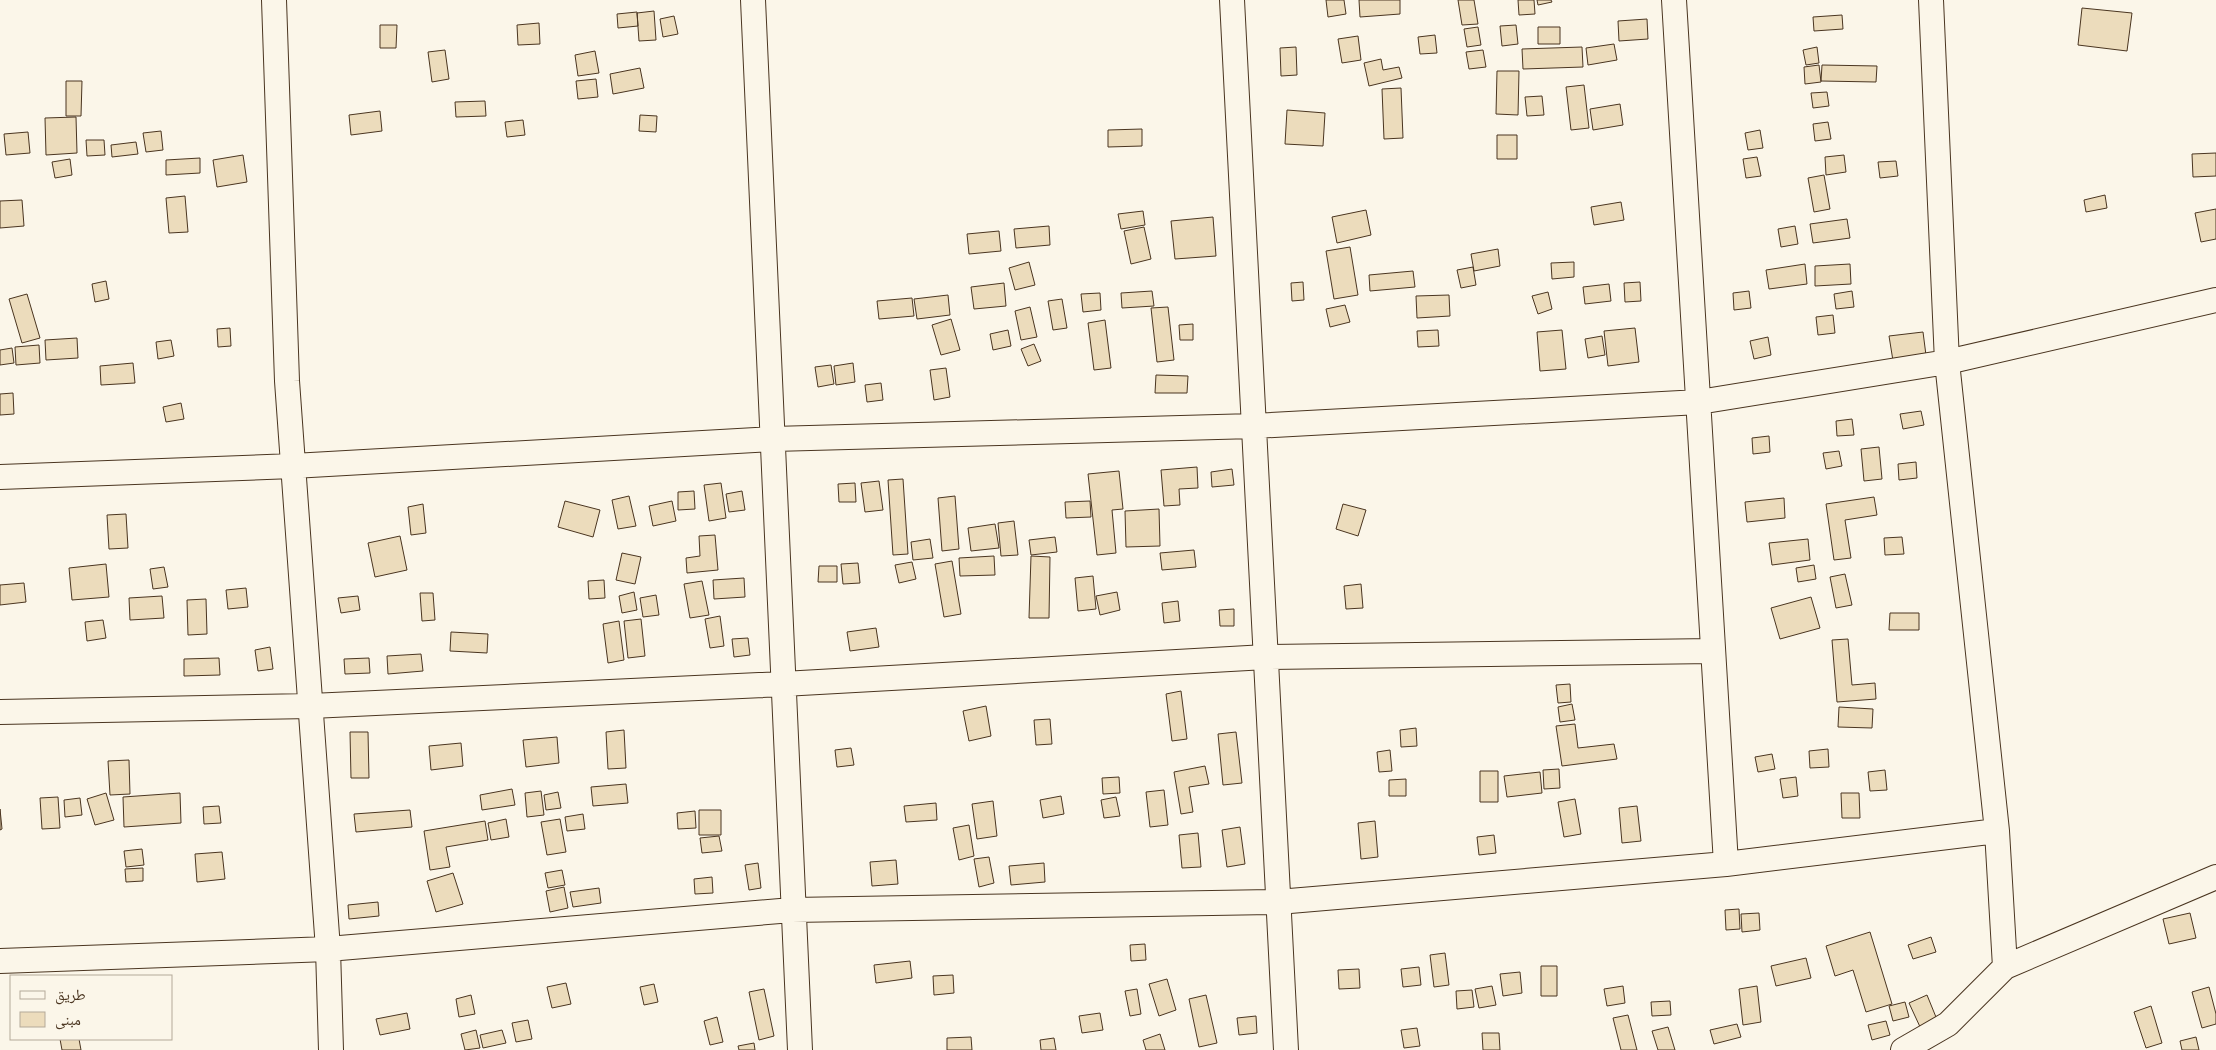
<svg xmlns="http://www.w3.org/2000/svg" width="2216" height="1050" viewBox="0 0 2216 1050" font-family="Karla,'Noto Naskh Arabic',sans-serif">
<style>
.building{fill:#ecdcbc;stroke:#4a3520}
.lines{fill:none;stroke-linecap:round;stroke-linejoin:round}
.minor-casing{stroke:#4a3520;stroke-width:26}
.minor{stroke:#fbf6e9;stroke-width:24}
</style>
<rect width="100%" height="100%" fill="#fbf6e9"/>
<path class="building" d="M 1326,0 L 1344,0 L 1346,14 L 1328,17 Z
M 1359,0 L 1400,0 L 1400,14 L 1360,17 Z
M 1458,0 L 1474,0 L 1478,24 L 1462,25 Z
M 1518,0 L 1534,0 L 1535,14 L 1519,15 Z
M 1537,0 L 1551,0 L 1552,2 L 1538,5 Z
M 2082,8 L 2132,13 L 2127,51 L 2078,45 Z
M 654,11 L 656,40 L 639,41 L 637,13 Z
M 637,12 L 638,26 L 618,28 L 617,14 Z
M 1842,15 L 1843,29 L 1814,31 L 1813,17 Z
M 674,16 L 678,34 L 663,37 L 660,19 Z
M 1647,19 L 1648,39 L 1619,41 L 1618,21 Z
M 539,23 L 540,44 L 518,45 L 517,25 Z
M 380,25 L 397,25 L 396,48 L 380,48 Z
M 1516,25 L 1518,44 L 1502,46 L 1500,26 Z
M 1478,27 L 1481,45 L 1467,47 L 1464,29 Z
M 1538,27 L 1560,27 L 1560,44 L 1538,44 Z
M 1435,35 L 1437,53 L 1420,54 L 1418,37 Z
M 1358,36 L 1361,60 L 1342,63 L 1338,39 Z
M 1614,44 L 1617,60 L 1588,65 L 1586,48 Z
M 1296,47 L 1297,75 L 1281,76 L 1280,48 Z
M 1582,47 L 1583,67 L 1523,69 L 1522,49 Z
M 1817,47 L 1819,63 L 1806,65 L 1803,50 Z
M 445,50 L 449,79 L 432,82 L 428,52 Z
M 1483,50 L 1486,67 L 1469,69 L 1466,52 Z
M 595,51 L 599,73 L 578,76 L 575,55 Z
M 1381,59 L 1383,70 L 1399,67 L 1402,78 L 1369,86 L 1364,63 Z
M 1819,65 L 1821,82 L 1805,84 L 1804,67 Z
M 1822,65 L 1877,66 L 1876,82 L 1821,81 Z
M 640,68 L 644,88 L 613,94 L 610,74 Z
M 1497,71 L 1519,71 L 1518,115 L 1496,114 Z
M 596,79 L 598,97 L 578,99 L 576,81 Z
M 66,81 L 82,81 L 81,116 L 66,116 Z
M 1584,85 L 1589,128 L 1571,130 L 1566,87 Z
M 1401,88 L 1403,138 L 1384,139 L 1382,89 Z
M 1827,92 L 1829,106 L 1813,108 L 1811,93 Z
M 1542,96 L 1544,115 L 1527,116 L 1525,97 Z
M 485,101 L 486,116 L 456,117 L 455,102 Z
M 1620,104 L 1623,125 L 1593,130 L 1590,109 Z
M 1287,110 L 1325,113 L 1323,146 L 1285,144 Z
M 380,111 L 382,131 L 351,135 L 349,115 Z
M 640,115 L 657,116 L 656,132 L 639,131 Z
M 76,117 L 77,153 L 46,155 L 45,118 Z
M 523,120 L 525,135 L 507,137 L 505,122 Z
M 1828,122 L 1831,139 L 1815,141 L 1813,124 Z
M 1142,129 L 1142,146 L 1108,147 L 1108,130 Z
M 1760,130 L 1763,148 L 1748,150 L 1745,133 Z
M 161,131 L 163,150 L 146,152 L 143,133 Z
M 28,132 L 30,153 L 6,155 L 4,134 Z
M 1497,135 L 1517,135 L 1517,159 L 1497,159 Z
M 86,140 L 104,140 L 105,155 L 87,156 Z
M 136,142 L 138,154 L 112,157 L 111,145 Z
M 2216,153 L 2216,176 L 2193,177 L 2192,154 Z
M 243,155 L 247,182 L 217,187 L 213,160 Z
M 1844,155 L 1846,172 L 1826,175 L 1825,157 Z
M 1757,157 L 1761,176 L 1746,178 L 1743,159 Z
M 200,158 L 200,173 L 166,175 L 166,160 Z
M 70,159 L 72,175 L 55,178 L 52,162 Z
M 1896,161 L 1898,176 L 1880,178 L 1878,162 Z
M 1824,175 L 1830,209 L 1814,212 L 1808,178 Z
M 2105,195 L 2107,208 L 2086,212 L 2084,200 Z
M 185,196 L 188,232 L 169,233 L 166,198 Z
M 22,200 L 24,226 L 0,228 L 0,201 Z
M 1621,202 L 1624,220 L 1594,225 L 1591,207 Z
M 2216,209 L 2216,239 L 2201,242 L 2195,213 Z
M 1366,210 L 1371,235 L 1337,243 L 1332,217 Z
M 1143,211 L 1145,225 L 1121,229 L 1118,214 Z
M 1213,217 L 1216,256 L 1175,259 L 1171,221 Z
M 1847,219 L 1850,238 L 1813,243 L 1810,224 Z
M 1049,226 L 1050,245 L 1016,248 L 1014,229 Z
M 1795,226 L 1798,244 L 1781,247 L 1778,229 Z
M 1144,227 L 1151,259 L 1131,264 L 1124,231 Z
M 999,231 L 1001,251 L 969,254 L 967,234 Z
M 1350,247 L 1358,295 L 1334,299 L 1326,251 Z
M 1498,249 L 1500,266 L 1474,271 L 1471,254 Z
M 1029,262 L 1035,285 L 1015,290 L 1009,268 Z
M 1574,262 L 1574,277 L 1552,279 L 1551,263 Z
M 1805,264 L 1807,284 L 1769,289 L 1766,270 Z
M 1850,264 L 1851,284 L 1815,286 L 1815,266 Z
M 1473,267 L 1476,285 L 1461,288 L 1457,270 Z
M 1413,271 L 1415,287 L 1370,291 L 1369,275 Z
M 106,281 L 109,299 L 95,302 L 92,284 Z
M 1303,282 L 1304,300 L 1292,301 L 1291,283 Z
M 1640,282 L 1641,301 L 1625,302 L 1624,283 Z
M 1004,283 L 1006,306 L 974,309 L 971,287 Z
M 1609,284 L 1611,301 L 1585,304 L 1583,287 Z
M 1152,291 L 1154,306 L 1122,308 L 1121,293 Z
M 1749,291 L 1751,308 L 1734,310 L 1733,293 Z
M 1852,291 L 1854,307 L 1836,309 L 1834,294 Z
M 1548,292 L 1552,309 L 1538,314 L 1532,296 Z
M 1100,293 L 1101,310 L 1083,312 L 1081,294 Z
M 27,294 L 40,338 L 22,343 L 9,299 Z
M 948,295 L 950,315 L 917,319 L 914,299 Z
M 1449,295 L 1450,316 L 1417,318 L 1416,296 Z
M 912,298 L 914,316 L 879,319 L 877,301 Z
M 1062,299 L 1067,328 L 1053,330 L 1048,301 Z
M 1345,305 L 1350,322 L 1330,327 L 1326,309 Z
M 1030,307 L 1037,337 L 1021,340 L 1015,311 Z
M 1168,307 L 1174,360 L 1157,362 L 1151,308 Z
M 1833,315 L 1835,333 L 1818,335 L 1816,317 Z
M 951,319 L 960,350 L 941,355 L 932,325 Z
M 1105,320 L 1111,368 L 1094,370 L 1088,323 Z
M 1193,324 L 1193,340 L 1180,340 L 1179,325 Z
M 230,328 L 231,346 L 218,347 L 217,329 Z
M 1635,328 L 1639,362 L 1608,366 L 1604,331 Z
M 1008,330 L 1011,346 L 993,350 L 990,334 Z
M 1438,330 L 1439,346 L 1418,347 L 1417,331 Z
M 1562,330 L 1566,369 L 1540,371 L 1537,332 Z
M 1923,332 L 1927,363 L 1894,367 L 1889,336 Z
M 1602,336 L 1605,355 L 1588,358 L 1585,339 Z
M 1768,337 L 1771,355 L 1754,359 L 1750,341 Z
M 77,338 L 78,358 L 46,360 L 45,340 Z
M 171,340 L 174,356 L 158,359 L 156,342 Z
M 1034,344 L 1041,361 L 1028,366 L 1021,349 Z
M 39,345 L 40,363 L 16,365 L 15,347 Z
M 12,348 L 14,363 L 0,365 L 0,350 Z
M 133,363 L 135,383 L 101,385 L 100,366 Z
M 853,363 L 855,382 L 836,385 L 834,366 Z
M 831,365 L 834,384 L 818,387 L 815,367 Z
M 946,368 L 950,397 L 934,400 L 930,370 Z
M 1156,375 L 1188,376 L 1187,393 L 1155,393 Z
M 881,383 L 883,400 L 867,402 L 865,385 Z
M 13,393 L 14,414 L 0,415 L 0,394 Z
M 181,403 L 184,419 L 166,422 L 163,407 Z
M 1921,411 L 1924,425 L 1903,429 L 1900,414 Z
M 1852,419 L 1854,435 L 1837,436 L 1836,421 Z
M 1769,436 L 1770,452 L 1753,454 L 1752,438 Z
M 1879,447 L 1882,479 L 1864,481 L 1861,449 Z
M 1839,451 L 1842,466 L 1826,469 L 1823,453 Z
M 1916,462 L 1917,478 L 1899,480 L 1898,464 Z
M 1197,467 L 1198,488 L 1179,489 L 1180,505 L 1164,506 L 1161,470 Z
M 1232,469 L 1234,485 L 1212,487 L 1211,472 Z
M 1119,471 L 1123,509 L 1112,510 L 1116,553 L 1097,555 L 1088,474 Z
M 903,479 L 908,554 L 893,555 L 888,480 Z
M 879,481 L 883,510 L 865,512 L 861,483 Z
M 721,483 L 726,518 L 709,521 L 704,485 Z
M 855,483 L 856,502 L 839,502 L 838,484 Z
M 694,491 L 695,509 L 678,510 L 678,492 Z
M 742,491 L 745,510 L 729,512 L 726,494 Z
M 629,496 L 636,526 L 618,529 L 612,500 Z
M 955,496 L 959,549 L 942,551 L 938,498 Z
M 1874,497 L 1877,515 L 1845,520 L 1851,558 L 1834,560 L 1826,504 Z
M 1784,498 L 1785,518 L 1747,522 L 1745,502 Z
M 565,501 L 600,510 L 593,537 L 558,527 Z
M 672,501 L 676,521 L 653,526 L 649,506 Z
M 1090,501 L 1091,517 L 1066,518 L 1065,502 Z
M 423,504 L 426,533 L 411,535 L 408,507 Z
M 1343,504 L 1366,510 L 1358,536 L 1336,529 Z
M 1159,509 L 1160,546 L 1126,547 L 1125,511 Z
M 126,514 L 128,548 L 109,549 L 107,515 Z
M 1014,521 L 1018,555 L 1001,556 L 998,523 Z
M 995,524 L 999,548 L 971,551 L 968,528 Z
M 715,535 L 718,570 L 687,573 L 686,558 L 700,556 L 699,536 Z
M 400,536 L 407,570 L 375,577 L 368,543 Z
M 1055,537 L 1057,552 L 1031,555 L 1029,540 Z
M 1902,537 L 1904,554 L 1885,555 L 1884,538 Z
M 930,539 L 933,558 L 913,560 L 911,542 Z
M 1808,539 L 1810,560 L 1772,565 L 1769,543 Z
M 1194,550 L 1196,567 L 1162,570 L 1160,553 Z
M 622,553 L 641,557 L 635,584 L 616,580 Z
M 994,556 L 995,575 L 960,576 L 959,558 Z
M 1031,556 L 1050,557 L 1049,618 L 1029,618 Z
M 952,561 L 961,614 L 944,617 L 935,564 Z
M 912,562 L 916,579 L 899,583 L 895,565 Z
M 858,563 L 860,583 L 843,584 L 841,564 Z
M 106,564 L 109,597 L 72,600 L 69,568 Z
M 1814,565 L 1816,579 L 1798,582 L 1796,568 Z
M 819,566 L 837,566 L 837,582 L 818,582 Z
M 164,567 L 168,587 L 153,589 L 150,569 Z
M 1845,574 L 1852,605 L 1836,608 L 1830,577 Z
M 1093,576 L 1096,609 L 1078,611 L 1075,578 Z
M 744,578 L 745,597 L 714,599 L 713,580 Z
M 604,580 L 605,598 L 589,599 L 588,581 Z
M 702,581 L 709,615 L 690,618 L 684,584 Z
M 24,583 L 26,602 L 0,605 L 0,585 Z
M 1361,584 L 1363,608 L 1346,609 L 1344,586 Z
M 246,588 L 248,607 L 228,609 L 226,590 Z
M 634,592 L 637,610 L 622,613 L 619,596 Z
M 1117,592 L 1120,610 L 1100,615 L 1096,596 Z
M 420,593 L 433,593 L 435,620 L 422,621 Z
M 656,595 L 659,615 L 643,617 L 640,598 Z
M 162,596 L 164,618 L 130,620 L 129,598 Z
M 358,596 L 360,610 L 341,613 L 338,598 Z
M 1811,597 L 1820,628 L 1780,639 L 1771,608 Z
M 206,599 L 207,634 L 188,635 L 187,600 Z
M 1178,601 L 1180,621 L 1164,623 L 1162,603 Z
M 1234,609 L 1234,626 L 1220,626 L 1219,610 Z
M 1890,613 L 1919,613 L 1919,630 L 1889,630 Z
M 720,616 L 724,646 L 710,648 L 705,619 Z
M 641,619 L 645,656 L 628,658 L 624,621 Z
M 103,620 L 106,638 L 87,641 L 85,622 Z
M 619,621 L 624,660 L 608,663 L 603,624 Z
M 876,628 L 879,647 L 850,651 L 847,632 Z
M 451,632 L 488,634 L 487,653 L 450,651 Z
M 748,638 L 750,655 L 734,657 L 732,639 Z
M 1848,639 L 1852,685 L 1875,683 L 1876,699 L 1837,702 L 1832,640 Z
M 270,647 L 273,669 L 258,671 L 255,650 Z
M 421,654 L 423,671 L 388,674 L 387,656 Z
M 219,658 L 220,675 L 184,676 L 184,659 Z
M 369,658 L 370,673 L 345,674 L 344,659 Z
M 1570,684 L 1571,702 L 1558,703 L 1556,685 Z
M 1181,691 L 1187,739 L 1172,741 L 1166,694 Z
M 1572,704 L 1575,720 L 1560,722 L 1558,707 Z
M 986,706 L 991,736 L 969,741 L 963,711 Z
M 1839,707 L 1873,709 L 1872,728 L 1838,727 Z
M 1050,719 L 1052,744 L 1036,745 L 1034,720 Z
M 1575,724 L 1578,748 L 1614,744 L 1617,759 L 1562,766 L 1556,726 Z
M 1416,728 L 1417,746 L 1401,747 L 1400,730 Z
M 624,730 L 626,768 L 608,769 L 606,732 Z
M 350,732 L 368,732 L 369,778 L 351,778 Z
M 1236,732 L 1242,783 L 1223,785 L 1218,734 Z
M 557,737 L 559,763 L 526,767 L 523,740 Z
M 461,743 L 463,766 L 431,770 L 429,746 Z
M 851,748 L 854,765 L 837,767 L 835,750 Z
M 1828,749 L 1829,767 L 1810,768 L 1809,751 Z
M 1390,750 L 1392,771 L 1379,772 L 1377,752 Z
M 1772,754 L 1775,769 L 1758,772 L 1755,757 Z
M 129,760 L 130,794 L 110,795 L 108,761 Z
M 1205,766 L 1209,784 L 1189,787 L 1193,812 L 1181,814 L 1174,772 Z
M 1559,769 L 1560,788 L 1544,789 L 1543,770 Z
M 1885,770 L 1887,790 L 1870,791 L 1868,772 Z
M 1480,771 L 1498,771 L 1498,802 L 1480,802 Z
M 1540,772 L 1542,793 L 1507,797 L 1504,776 Z
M 1119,777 L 1120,793 L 1103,794 L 1102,778 Z
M 1796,777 L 1798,796 L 1783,798 L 1780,779 Z
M 1406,779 L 1406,796 L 1389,796 L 1389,780 Z
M 626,784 L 628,803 L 593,806 L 591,787 Z
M 512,789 L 515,805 L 482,810 L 480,795 Z
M 1164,790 L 1168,825 L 1150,827 L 1146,792 Z
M 541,791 L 544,815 L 527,817 L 525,793 Z
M 558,792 L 561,808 L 546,810 L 544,795 Z
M 106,793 L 114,820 L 95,825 L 87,799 Z
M 180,793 L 181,823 L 124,827 L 123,797 Z
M 1841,793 L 1859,793 L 1860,818 L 1842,818 Z
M 1061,796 L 1064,814 L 1043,818 L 1040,800 Z
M 58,797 L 60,828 L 42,829 L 40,798 Z
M 1116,797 L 1120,816 L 1104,818 L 1101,800 Z
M 80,798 L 82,815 L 65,817 L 64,800 Z
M 1575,799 L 1581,834 L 1564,837 L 1558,802 Z
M 993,801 L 997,836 L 977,839 L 972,804 Z
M 936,803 L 937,820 L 906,822 L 904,806 Z
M 219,806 L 221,823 L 204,824 L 203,807 Z
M 1637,806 L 1641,841 L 1622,843 L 1619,808 Z
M 0,809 L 2,829 L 0,830 Z
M 410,810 L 412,827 L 356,832 L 354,814 Z
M 699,810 L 721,810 L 721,835 L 699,835 Z
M 695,811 L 696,828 L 678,829 L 677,813 Z
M 583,814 L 585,829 L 567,831 L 565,817 Z
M 506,819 L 509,837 L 491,840 L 488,823 Z
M 560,819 L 566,852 L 547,855 L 541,822 Z
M 485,821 L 488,840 L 446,847 L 450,867 L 430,870 L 424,831 Z
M 1375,821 L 1378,857 L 1361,859 L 1358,823 Z
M 969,825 L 974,856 L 959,860 L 953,828 Z
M 1240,827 L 1245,864 L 1227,867 L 1222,830 Z
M 1198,833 L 1201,867 L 1182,868 L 1179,835 Z
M 1494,835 L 1496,853 L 1479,855 L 1477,837 Z
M 719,836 L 722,851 L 702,853 L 700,838 Z
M 142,849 L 144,865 L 126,867 L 124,851 Z
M 222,852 L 225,879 L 197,882 L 195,854 Z
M 989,857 L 994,883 L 979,887 L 974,859 Z
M 896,860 L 898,884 L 872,886 L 870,862 Z
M 758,863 L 761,888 L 749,890 L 745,865 Z
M 1044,863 L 1045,882 L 1011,885 L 1009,866 Z
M 143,868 L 143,881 L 126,882 L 125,869 Z
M 562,870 L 565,885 L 548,888 L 545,873 Z
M 453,873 L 463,904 L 436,912 L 427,881 Z
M 712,877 L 713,893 L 695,894 L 694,879 Z
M 564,887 L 568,908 L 550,912 L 546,891 Z
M 599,888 L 601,903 L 573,907 L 570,892 Z
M 378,902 L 379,916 L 349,919 L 348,905 Z
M 1739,909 L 1740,929 L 1726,930 L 1725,910 Z
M 1759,913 L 1760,930 L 1742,932 L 1741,914 Z
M 2190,913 L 2196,938 L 2169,944 L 2163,919 Z
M 1870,932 L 1892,1004 L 1866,1012 L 1853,970 L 1835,976 L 1826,946 Z
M 1931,937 L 1936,952 L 1913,959 L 1908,945 Z
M 1145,944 L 1146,960 L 1131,961 L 1130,945 Z
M 1445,953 L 1449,985 L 1434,987 L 1430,955 Z
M 1806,958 L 1811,978 L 1776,986 L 1771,966 Z
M 910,961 L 912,978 L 876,983 L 874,965 Z
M 1541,966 L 1557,966 L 1557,996 L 1541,996 Z
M 1419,967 L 1421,985 L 1403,987 L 1401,969 Z
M 1359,969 L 1360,988 L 1339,989 L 1338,970 Z
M 1520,972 L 1522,993 L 1503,996 L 1500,974 Z
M 953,975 L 954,993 L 934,995 L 933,976 Z
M 1167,979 L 1176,1010 L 1159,1016 L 1149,984 Z
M 566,983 L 571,1004 L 552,1008 L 547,987 Z
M 654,984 L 658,1002 L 644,1005 L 640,987 Z
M 1492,986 L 1496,1005 L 1479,1008 L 1475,989 Z
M 1623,986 L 1625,1003 L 1607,1006 L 1604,989 Z
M 1757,986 L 1761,1022 L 1743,1025 L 1739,989 Z
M 2209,987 L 2216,1014 L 2216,1024 L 2202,1028 L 2192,992 Z
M 764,989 L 774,1036 L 759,1040 L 749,992 Z
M 1137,989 L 1141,1014 L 1130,1016 L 1125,991 Z
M 1472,990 L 1474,1007 L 1457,1009 L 1456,991 Z
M 471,995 L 475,1014 L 459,1017 L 456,999 Z
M 1206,995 L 1217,1043 L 1199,1047 L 1189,999 Z
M 1927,995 L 1938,1022 L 1921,1029 L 1909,1003 Z
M 1670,1001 L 1671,1015 L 1652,1016 L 1651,1002 Z
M 1905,1002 L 1909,1017 L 1893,1021 L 1889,1006 Z
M 2151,1006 L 2162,1043 L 2146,1048 L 2134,1012 Z
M 407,1013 L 410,1029 L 380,1035 L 376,1019 Z
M 1100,1013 L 1103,1030 L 1082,1033 L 1079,1016 Z
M 1628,1015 L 1637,1050 L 1621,1050 L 1613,1018 Z
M 1256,1016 L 1257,1033 L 1239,1035 L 1237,1018 Z
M 717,1017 L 723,1042 L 710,1045 L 704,1021 Z
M 528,1020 L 532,1039 L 516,1042 L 512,1023 Z
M 1886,1021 L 1890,1035 L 1872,1040 L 1868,1025 Z
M 1737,1024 L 1741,1037 L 1714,1044 L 1710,1030 Z
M 1668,1027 L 1675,1050 L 1658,1050 L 1652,1031 Z
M 1417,1028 L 1420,1046 L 1404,1048 L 1401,1030 Z
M 476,1030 L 480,1048 L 465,1050 L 461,1034 Z
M 502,1030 L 506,1043 L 483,1048 L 480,1035 Z
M 1482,1033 L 1499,1033 L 1500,1050 L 1483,1050 Z
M 1160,1034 L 1165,1050 L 1146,1050 L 1143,1040 Z
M 971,1037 L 972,1050 L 947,1050 L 947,1038 Z
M 2196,1037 L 2199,1050 L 2182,1050 L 2180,1041 Z
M 1054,1038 L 1056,1050 L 1041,1050 L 1040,1040 Z
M 60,1039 L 79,1039 L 81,1050 L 62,1050 Z
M 754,1043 L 755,1050 L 739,1050 L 738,1046 Z"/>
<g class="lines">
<g class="minor-casing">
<path id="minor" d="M 274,0 L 287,381 L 328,949 L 331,1050
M 753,0 L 800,1050
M 1232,0 L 1286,1050
M 1674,0 L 1726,864
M 1931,0 L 1947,362 L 1997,831 L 2005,967
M 0,477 L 293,466 L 773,439 L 1254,426 L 1699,402 L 1947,362 L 2216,300
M 0,712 L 311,706 L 783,684 L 1266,657 L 1713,651
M 0,961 L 328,949 L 792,910 L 1278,902 L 1726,864 L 1997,831
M 1903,1050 L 1948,1024 L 2005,967 L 2216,877"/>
</g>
<use href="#minor" class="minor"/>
</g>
<rect x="10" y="975" width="162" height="65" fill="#fbf6e9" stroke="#b4a999"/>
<rect x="20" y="991" width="25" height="8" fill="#fbf6e9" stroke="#b4a999"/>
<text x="55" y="1000" font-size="15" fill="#4a3520">طريق</text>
<rect x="20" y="1012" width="25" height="15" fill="#ecdcbc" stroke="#b4a999"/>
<text x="55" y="1025" font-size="15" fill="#4a3520">مبنى</text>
</svg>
